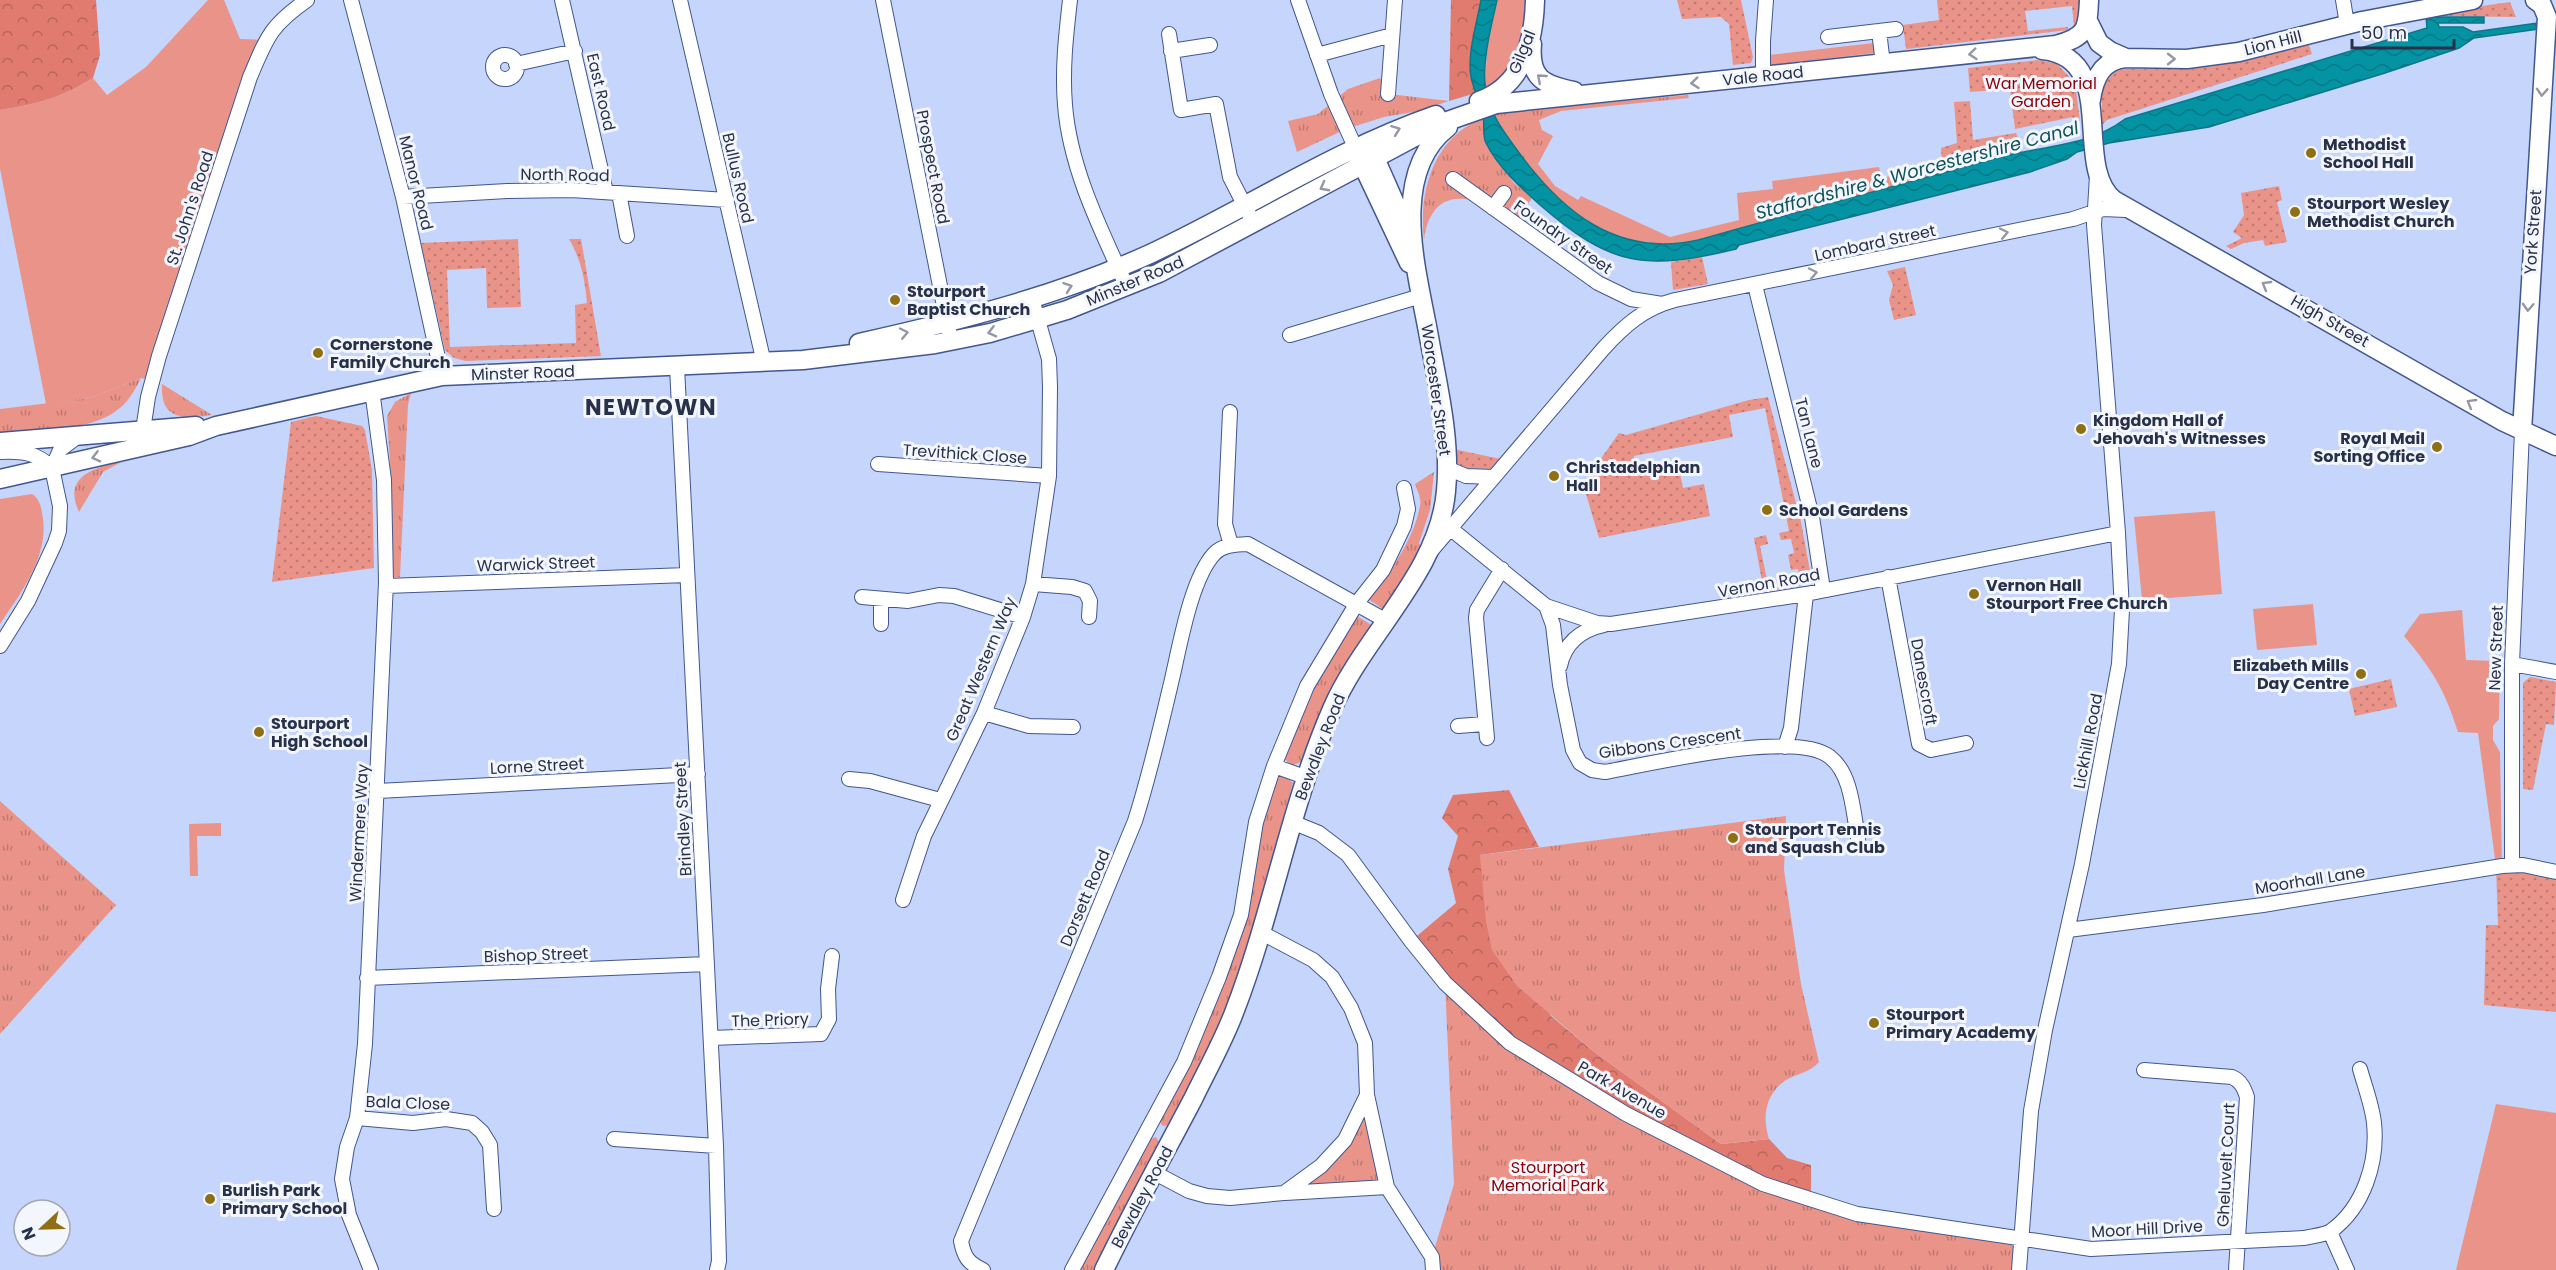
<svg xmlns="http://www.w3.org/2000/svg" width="2556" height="1270" viewBox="0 0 2556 1270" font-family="Poppins,sans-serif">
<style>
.grass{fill:#ea9489}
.forest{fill:url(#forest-crowns)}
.park{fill:url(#park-tufts)}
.garden{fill:url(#garden-dots)}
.water{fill:url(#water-waves);stroke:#0f7688;stroke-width:1.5}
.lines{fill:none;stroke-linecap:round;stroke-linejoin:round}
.minor-casing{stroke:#43578e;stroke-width:16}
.major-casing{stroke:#43578e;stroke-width:21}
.minor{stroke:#fff;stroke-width:14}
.major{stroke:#fff;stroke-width:18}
.oneway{stroke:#9498a4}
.poi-dot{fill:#8e6f13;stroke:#f3f6fc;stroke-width:2}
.labels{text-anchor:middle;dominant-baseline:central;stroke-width:6;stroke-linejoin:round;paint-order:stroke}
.street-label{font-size:16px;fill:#28314a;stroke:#f3f6fc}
.park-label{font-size:16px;fill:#880208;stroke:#f3f6fc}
.poi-label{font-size:16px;font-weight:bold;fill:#28314a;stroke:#f3f6fc;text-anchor:start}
.water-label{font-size:18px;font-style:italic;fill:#0f525b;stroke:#f3f6fc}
.district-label{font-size:22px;font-weight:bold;letter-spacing:1.5px;fill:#28314a;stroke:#f3f6fc}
</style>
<defs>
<pattern id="forest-crowns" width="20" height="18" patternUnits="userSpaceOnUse" patternTransform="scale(1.5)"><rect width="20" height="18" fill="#e27b6f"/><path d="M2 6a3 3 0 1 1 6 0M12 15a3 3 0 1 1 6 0" fill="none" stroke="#b7655d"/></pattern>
<pattern id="park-tufts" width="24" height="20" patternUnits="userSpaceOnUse" patternTransform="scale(1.5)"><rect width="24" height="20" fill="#ea9489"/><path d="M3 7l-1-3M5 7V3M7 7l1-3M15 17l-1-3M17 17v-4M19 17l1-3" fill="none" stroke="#be7972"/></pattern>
<pattern id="garden-dots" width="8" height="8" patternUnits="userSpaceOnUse" patternTransform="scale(1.5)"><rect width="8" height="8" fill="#ea9489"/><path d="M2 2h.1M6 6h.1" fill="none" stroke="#be7972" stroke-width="1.8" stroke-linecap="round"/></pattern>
<pattern id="water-waves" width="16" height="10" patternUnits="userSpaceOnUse" patternTransform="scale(1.5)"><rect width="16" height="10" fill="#0493a3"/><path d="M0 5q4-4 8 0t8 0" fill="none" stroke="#067987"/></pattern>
</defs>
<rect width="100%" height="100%" fill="#c5d5fb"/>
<path class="grass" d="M 208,0 L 224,0 L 240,39 L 266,40 L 152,380 L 141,378 L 90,398 L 46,404 L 0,169 L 0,110 C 37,104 61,98 93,78 L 107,95 L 146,67 Z
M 1497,0 L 1527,0 L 1526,25 L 1512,69 L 1485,90 L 1487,50 Z
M 1874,43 L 1875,53 L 1772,65 L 1769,62 L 1769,55 Z
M 2020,142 L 2022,152 L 1698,240 C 1660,249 1615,241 1581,220 C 1561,206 1545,186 1529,167 L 1538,164 L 1555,186 L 1578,200 L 1581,196 L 1670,237 L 1739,220 L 1737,193 L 1773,189 L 1772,181 L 1879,167 L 1882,178 Z
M 32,494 C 39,498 41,506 42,513 C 51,554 21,593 0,624 L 0,499 Z
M 2215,511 L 2222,594 L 2142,600 L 2134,517 Z
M 2313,604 L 2317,645 L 2257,650 L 2253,609 Z
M 2462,610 L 2466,660 L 2500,661 L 2499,719 L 2493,726 L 2493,740 L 2500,752 L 2502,866 L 2496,866 L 2478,733 L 2458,732 C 2444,688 2433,671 2404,636 L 2420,614 Z
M 221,823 L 221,836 L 197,836 L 198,876 L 190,876 L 189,824 Z
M 2496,1104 L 2556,1113 L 2556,1270 L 2456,1270 Z"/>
<path class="forest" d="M 0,0 L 96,0 L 100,55 L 93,78 C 61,98 37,104 0,110 Z
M 1451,0 L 1481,0 C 1476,32 1467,61 1476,93 L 1449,101 Z
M 1509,790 L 1539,847 L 1480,855 L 1551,1016 L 1593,1051 L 1721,1144 L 1769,1139 L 1787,1158 L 1811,1165 L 1811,1201 L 1763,1184 L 1510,1043 L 1411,941 L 1456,903 L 1448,869 L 1458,836 L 1442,818 L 1453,795 Z"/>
<path class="park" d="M 1380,78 L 1389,94 L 1449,101 L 1419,111 L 1384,117 L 1346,129 L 1297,152 L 1288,121 L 1318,114 L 1348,89 Z
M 1688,95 L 1689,98 L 1561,111 L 1539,120 L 1542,130 L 1553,136 L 1538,164 L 1529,167 L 1493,115 L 1508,112 Z
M 1484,118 L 1485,142 L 1513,182 L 1532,198 L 1518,219 L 1502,206 L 1511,193 L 1503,186 C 1500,189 1497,194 1493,196 C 1484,200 1474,200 1465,199 C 1438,196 1427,216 1424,240 C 1418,191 1434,136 1484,118 Z
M 141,378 C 135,390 128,403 116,411 C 88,432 33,430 0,433 L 0,409 L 90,398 Z
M 162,384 L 212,415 C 183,419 160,420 162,384 Z
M 411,393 L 408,405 L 400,577 L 393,577 L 392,494 L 387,416 L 395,402 Z
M 123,461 L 103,472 L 79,512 C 62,475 95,468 123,461 Z
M 1434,472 L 1430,510 L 1419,543 L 1424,554 L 1386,611 L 1368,599 C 1389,575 1414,539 1420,506 C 1422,499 1417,490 1415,484 Z
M 1357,616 L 1376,628 L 1304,761 L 1293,765 L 1282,758 L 1310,688 Z
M 1284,775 L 1293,783 L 1229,1010 L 1170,1125 L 1163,1126 L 1159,1121 L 1222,978 L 1259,822 L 1272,781 Z
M 0,801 L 116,905 L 0,1034 Z
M 1786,816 L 1784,870 L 1801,984 L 1819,1062 C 1809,1073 1798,1073 1786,1080 C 1765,1094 1762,1117 1769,1139 L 1721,1144 L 1593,1051 L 1517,986 L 1492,950 L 1486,921 L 1480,855 Z
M 1445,983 L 1481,1018 L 1626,1114 L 1811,1201 L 2022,1239 L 2019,1270 L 1433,1270 L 1432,1257 L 1454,1184 Z
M 1367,1095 L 1387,1187 L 1284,1193 L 1321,1166 Z
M 1156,1137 L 1161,1145 L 1100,1270 L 1076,1270 L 1148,1140 Z"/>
<path class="garden" d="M 1677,0 L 1741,0 L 1753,57 L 1751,63 L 1733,65 L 1729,24 L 1721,17 L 1682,19 Z
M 1937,0 L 2081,0 L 2079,24 L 2074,26 L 2072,6 L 2025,11 L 2028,31 L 2068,27 L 2068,30 L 1906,49 L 1903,25 L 1939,20 Z
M 2510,2 L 2516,17 L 2438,16 L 2439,12 Z
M 2308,42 L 2312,54 L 2107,120 L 2102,125 L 2102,85 L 2116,71 L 2126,69 L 2190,69 L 2214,66 Z
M 2038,60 L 2057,64 L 2075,83 L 2080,121 L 2074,123 L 2073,117 L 2015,129 L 2010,89 L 1970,92 L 1968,68 Z
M 1970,101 L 1973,140 L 2016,133 L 2020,142 L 1942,162 L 1941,148 L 1957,143 L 1954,102 Z
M 2279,186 L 2282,200 L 2277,202 L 2287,242 L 2265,246 L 2263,240 L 2244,243 L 2231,249 L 2226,246 L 2242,238 L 2233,232 L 2244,215 L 2241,193 Z
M 518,239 L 521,307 L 487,308 L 486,268 L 447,270 L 450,347 L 576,343 L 575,305 L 587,303 C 585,280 581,259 569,239 L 581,239 L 601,356 L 466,361 L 454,358 L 445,350 L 421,243 Z
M 1702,257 L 1708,284 L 1673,290 L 1671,262 Z
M 1905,267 L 1916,315 L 1894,320 L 1889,300 L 1893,285 L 1887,271 Z
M 1768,397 L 1801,522 L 1810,571 L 1803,585 L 1764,592 L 1754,538 L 1766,535 L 1768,544 L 1760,546 L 1769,589 L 1800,582 L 1798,569 L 1791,570 L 1788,555 L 1794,553 L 1791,539 L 1781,540 L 1779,533 L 1789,531 L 1765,408 L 1729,415 L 1733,437 L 1634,456 L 1637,472 L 1678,464 L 1683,488 L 1704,484 L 1710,516 L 1599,538 L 1583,484 L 1619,433 L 1626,435 L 1749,400 Z
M 316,416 L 362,426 L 365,430 L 372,470 L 374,568 L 272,582 L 291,422 Z
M 1453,449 L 1501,459 L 1493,469 L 1465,468 L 1455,462 Z
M 2530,677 L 2556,682 L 2554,725 L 2546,724 L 2533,790 L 2523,789 L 2523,683 Z
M 2391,679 L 2397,707 L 2355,716 L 2349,689 Z
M 2496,866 L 2556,872 L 2556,1012 L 2484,1005 L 2486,925 L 2498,925 Z"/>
<path class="water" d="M 1481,0 L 1497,0 C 1491,27 1481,64 1486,91 C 1490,114 1504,132 1517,150 C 1562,212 1617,258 1698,240 C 1800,211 1903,184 2005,156 C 2046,146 2091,145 2125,119 L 2427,28 L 2426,17 L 2484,17 L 2484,23 L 2438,23 L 2439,27 L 2463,27 L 2473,32 L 2538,23 L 2556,16 L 2556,30 L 2539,29 L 2474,38 L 2459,48 L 2385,73 L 2209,127 L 2109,143 L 2077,152 L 2067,159 L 2030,172 L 1739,245 L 1736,249 C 1645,271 1611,267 1539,204 C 1520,187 1498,167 1486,143 C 1482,135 1485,124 1483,116 C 1480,103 1474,90 1471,77 C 1467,53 1477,23 1481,0 Z"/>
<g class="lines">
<g class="minor-casing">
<path id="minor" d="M 351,0 L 403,197 L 442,376
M 562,0 L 606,192
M 680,0 L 764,363
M 883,0 L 951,341
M 1070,0 C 1066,35 1062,70 1065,105 C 1070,169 1101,230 1127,287
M 1298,0 L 1331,94 L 1355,147
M 2343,0 L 2347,24
M 1879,31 L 1883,64
M 1169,34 L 1181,110 L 1216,104 L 1230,177 L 1249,214
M 1828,37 L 1896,29
M 1171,51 L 1210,45
M 1317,55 L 1392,35
M493 67a12 12 0 1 1 24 0a12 12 0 1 1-24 0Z
M 516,64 L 575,51
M 1763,76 L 1763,41 L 1766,0
M 1388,94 L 1395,0
M 1453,179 L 1598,283 L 1631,299 L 1662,304
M 619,193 L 627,236
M 403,197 L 507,191 L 571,190 L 727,200
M 1493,208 L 1504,193
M 1755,285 L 1812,517 L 1823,590
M 1290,335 L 1421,296
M 677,367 L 716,1146 L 719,1261 L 717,1270
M 1230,412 L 1225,524 L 1231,545
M 142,437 L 148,397 L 159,356 L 250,77 C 267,37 270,26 307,0
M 0,452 C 22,451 36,452 52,468
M 878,464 L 1049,476
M 1447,468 L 1466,476 L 1494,477
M 1451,529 L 1546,606 L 1597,623 L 1611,624 L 1806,594 L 2118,533
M 1431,551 L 1603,349 C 1624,326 1644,308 1675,300 L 2073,219 L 2103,209 L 2126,210
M 1888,577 L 1919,744 L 1931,750 L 1966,743
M 1033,584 L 1072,587 L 1085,591 L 1090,601 L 1089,617
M 386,586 L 687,575
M 862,597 L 908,601 L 939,595 L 954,596 L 1023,617
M 1546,606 L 1553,625 L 1560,685 L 1573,750 L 1580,763 L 1592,770 L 1605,772 C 1650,764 1796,729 1830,757 C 1852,774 1853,812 1858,838
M 881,624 L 881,599
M 0,646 L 28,601 L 55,543 L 59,531 L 60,506 L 52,468 L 60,450 L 77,437
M 2512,664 L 2556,672
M 1560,666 C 1565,642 1581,630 1604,625
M 984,713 L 1029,726 L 1073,727
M 1458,726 L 1485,724
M 1487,738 L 1476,618 L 1477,610 L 1502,569
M 1785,747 L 1791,728 L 1806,594
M 1274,766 L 1305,777
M 849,779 L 870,781 L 940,800
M 378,791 L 698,774
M 1292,822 L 1319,833 L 1348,855 L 1411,941 L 1445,983 L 1510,1043 L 1626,1114 L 1763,1184 L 1857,1214 L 2091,1249 L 2304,1238 C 2312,1236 2325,1235 2331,1231 C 2364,1207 2378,1162 2374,1123 C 2372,1105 2365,1087 2360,1069
M 2512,865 L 2512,664 L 2522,431
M 903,900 L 924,836 L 984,713 L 1023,617 L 1033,584 L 1049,476 L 1050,387 L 1049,359 L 1032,299
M 2068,930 L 2263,905 L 2502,866 L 2523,865 L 2556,872
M 367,978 L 707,964
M 711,1038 L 821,1034 L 829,1019 L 828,989 L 832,956
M 2144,1070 L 2232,1077 C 2241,1081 2244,1088 2247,1097 L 2236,1270
M 1367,1095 L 1387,1187 L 1432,1257 L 1433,1270
M 357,1118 L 413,1123 L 446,1119 L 472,1123 L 482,1132 L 490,1145 L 494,1209
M 614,1139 L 716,1146
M 1153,1172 L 1189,1191 L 1207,1196 L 1230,1198 L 1284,1193 L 1321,1166 L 1345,1140 L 1367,1095 L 1365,1043 L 1351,1008 L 1332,977 L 1313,960 L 1262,933
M 1285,1193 L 1387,1187
M 2330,1232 L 2347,1270
M 371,1270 L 349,1215 L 342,1179 L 347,1147 L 357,1118 L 365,1044 L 386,582 L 384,480 L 372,390
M 983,1270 C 968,1263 964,1257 961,1241 L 1135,821 C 1150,774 1161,726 1172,679 C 1180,645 1191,579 1214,554 C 1223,544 1237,545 1248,544 L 1385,620
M 1072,1270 L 1184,1062 L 1219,977 L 1241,915 L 1256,822 L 1274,766 L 1307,686 L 1357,603 L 1383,570 L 1404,526 L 1408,509 L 1404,488
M 2019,1270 L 2031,1111 L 2045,1030 L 2082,864 L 2119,664 L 2122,610 L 2118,533 L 2094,225 L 2097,176"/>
</g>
<g class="major-casing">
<path id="major" d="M 2088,21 L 2099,43 L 2110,51 L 2126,58 L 2187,59 L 2239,52 L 2362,21 L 2473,0
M 1532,44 C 1529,78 1543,85 1574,91
M 2042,50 C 2121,57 2071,166 2114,200 L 2502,421 L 2556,446
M 2091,100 C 2094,78 2102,60 2126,58
M 1479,101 C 1523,86 1534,42 1535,0
M 1371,149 L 1408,233
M 1358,155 L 1409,263
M 859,343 C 958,321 1057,296 1150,254 C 1246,209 1335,150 1436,115
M 2522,431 L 2547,17 L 2542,5 L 2535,0
M 0,442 L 196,426
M 0,479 L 189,436 L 216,426 L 442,376 L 803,360 L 935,344 L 990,333 L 1067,310 L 1159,273 L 1439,124 L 1496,104 L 2056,45 C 2086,37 2088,29 2089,0
M 1104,1270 C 1132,1212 1163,1156 1193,1099 C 1207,1070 1224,1040 1235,1010 C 1273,911 1290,806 1332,709 C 1364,635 1439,573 1446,491 C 1451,440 1438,387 1429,337 C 1418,274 1387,174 1448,127"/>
</g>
<use href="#minor" class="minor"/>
<use href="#major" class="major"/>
</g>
<defs><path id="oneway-chevron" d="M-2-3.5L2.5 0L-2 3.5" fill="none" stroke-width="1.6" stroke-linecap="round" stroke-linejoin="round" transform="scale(1.5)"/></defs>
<g class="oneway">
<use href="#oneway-chevron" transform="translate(1973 54) rotate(174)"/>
<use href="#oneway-chevron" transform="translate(2171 59)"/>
<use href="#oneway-chevron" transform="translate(1541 78) rotate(-139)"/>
<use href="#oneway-chevron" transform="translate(1695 83) rotate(174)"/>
<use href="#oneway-chevron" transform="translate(2542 92) rotate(94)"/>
<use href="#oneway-chevron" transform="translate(1396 130) rotate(-21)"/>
<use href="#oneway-chevron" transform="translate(1324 187) rotate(152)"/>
<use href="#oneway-chevron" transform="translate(2004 233) rotate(-12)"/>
<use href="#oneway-chevron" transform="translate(1813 273) rotate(-12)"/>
<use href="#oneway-chevron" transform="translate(2266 285) rotate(-150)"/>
<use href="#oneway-chevron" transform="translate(1068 287) rotate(-19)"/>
<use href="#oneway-chevron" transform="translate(2528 307) rotate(93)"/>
<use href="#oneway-chevron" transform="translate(992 332) rotate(166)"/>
<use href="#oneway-chevron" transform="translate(904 333) rotate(-12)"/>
<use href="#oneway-chevron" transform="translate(2471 403) rotate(-150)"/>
<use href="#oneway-chevron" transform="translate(96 457) rotate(166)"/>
</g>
<g class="poi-dot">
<circle cx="2311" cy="153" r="6"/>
<circle cx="2295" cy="212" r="6"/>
<circle cx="895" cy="300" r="6"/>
<circle cx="318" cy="353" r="6"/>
<circle cx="2081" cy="429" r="6"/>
<circle cx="2437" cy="447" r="6"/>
<circle cx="1554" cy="476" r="6"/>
<circle cx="1767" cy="510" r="6"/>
<circle cx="1974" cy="594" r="6"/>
<circle cx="2361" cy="674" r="6"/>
<circle cx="259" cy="732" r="6"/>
<circle cx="1733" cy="838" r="6"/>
<circle cx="1874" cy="1023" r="6"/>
<circle cx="210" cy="1199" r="6"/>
</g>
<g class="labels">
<g class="street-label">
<text transform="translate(2273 43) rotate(-14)">Lion Hill</text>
<text transform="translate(1522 52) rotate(-68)">Gilgal</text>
<text transform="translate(1763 76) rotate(-6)">Vale Road</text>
<text transform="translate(601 92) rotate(77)">East Road</text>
<text transform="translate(933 167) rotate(79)">Prospect Road</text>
<text transform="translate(565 175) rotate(1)">North Road</text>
<text transform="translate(738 178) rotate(77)">Bullus Road</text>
<text transform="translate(416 183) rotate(76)">Manor Road</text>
<text transform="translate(190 208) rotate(-72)">St. John's Road</text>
<text transform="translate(2533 232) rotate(-86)">York Street</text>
<text transform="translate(1563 237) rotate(35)">Foundry Street</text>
<text transform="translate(1875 243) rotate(-12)">Lombard Street</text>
<text transform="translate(1135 281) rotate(-23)">Minster Road</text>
<text transform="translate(2330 321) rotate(30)">High Street</text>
<text transform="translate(523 373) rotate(-2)">Minster Road</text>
<text transform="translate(1436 390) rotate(82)">Worcester Street</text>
<text transform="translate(1809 433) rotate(76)">Tan Lane</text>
<text transform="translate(965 454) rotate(4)">Trevithick Close</text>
<text transform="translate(536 564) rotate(-2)">Warwick Street</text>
<text transform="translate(1769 583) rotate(-10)">Vernon Road</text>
<text transform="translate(2496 648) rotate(-88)">New Street</text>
<text transform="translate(981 669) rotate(-67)">Great Western Way</text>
<text transform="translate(1924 682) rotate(80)">Danescroft</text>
<text transform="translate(2088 741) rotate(-79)">Lickhill Road</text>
<text transform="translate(1670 743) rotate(-8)">Gibbons Crescent</text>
<text transform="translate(1320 747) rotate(-69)">Bewdley Road</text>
<text transform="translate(537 766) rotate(-3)">Lorne Street</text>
<text transform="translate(683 819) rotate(-93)">Brindley Street</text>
<text transform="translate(359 833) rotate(-87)">Windermere Way</text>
<text transform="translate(2310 880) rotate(-9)">Moorhall Lane</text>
<text transform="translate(1085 898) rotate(-67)">Dorsett Road</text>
<text transform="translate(536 955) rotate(-2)">Bishop Street</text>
<text transform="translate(770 1020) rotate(-2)">The Priory</text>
<text transform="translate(1622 1090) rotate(30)">Park Avenue</text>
<text transform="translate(408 1103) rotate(2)">Bala Close</text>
<text transform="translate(2226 1165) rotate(-87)">Gheluvelt Court</text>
<text transform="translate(1142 1197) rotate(-62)">Bewdley Road</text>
<text transform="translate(2147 1229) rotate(-3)">Moor Hill Drive</text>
</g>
<g class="park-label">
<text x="2041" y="83">War Memorial<tspan x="2041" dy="18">Garden</tspan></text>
<text x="1548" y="1167">Stourport<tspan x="1548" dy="18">Memorial Park</tspan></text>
</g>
<g class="poi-label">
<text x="2323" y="144">Methodist<tspan x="2323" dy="18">School Hall</tspan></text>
<text x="2307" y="203">Stourport Wesley<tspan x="2307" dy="18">Methodist Church</tspan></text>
<text x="907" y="291">Stourport<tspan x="907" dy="18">Baptist Church</tspan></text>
<text x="330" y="344">Cornerstone<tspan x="330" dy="18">Family Church</tspan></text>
<text x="2093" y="420">Kingdom Hall of<tspan x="2093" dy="18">Jehovah's Witnesses</tspan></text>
<text x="2425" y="438" text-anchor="end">Royal Mail<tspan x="2425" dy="18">Sorting Office</tspan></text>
<text x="1566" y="467">Christadelphian<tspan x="1566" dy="18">Hall</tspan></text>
<text x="1779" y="510">School Gardens</text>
<text x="1986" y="585">Vernon Hall<tspan x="1986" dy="18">Stourport Free Church</tspan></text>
<text x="2349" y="665" text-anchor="end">Elizabeth Mills<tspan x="2349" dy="18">Day Centre</tspan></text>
<text x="271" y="723">Stourport<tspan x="271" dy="18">High School</tspan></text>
<text x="1745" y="829">Stourport Tennis<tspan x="1745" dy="18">and Squash Club</tspan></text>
<text x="1886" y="1014">Stourport<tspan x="1886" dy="18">Primary Academy</tspan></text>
<text x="222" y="1190">Burlish Park<tspan x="222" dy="18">Primary School</tspan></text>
</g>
<g class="water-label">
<text transform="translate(1917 170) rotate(-15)">Staffordshire &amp; Worcestershire Canal</text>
</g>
<g class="district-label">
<text x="651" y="407">NEWTOWN</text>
</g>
</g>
<g transform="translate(42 1228) rotate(248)"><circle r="28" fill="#f3f6fc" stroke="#a2a7b5" stroke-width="1.5"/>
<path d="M0-4.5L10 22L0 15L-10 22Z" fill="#8e6f13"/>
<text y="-9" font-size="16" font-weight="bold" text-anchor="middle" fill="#28314a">N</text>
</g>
<path d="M2352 39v9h102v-9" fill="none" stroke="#28314a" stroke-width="3"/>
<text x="2361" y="39" font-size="18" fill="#28314a" stroke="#f3f6fc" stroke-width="4.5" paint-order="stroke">50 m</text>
</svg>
